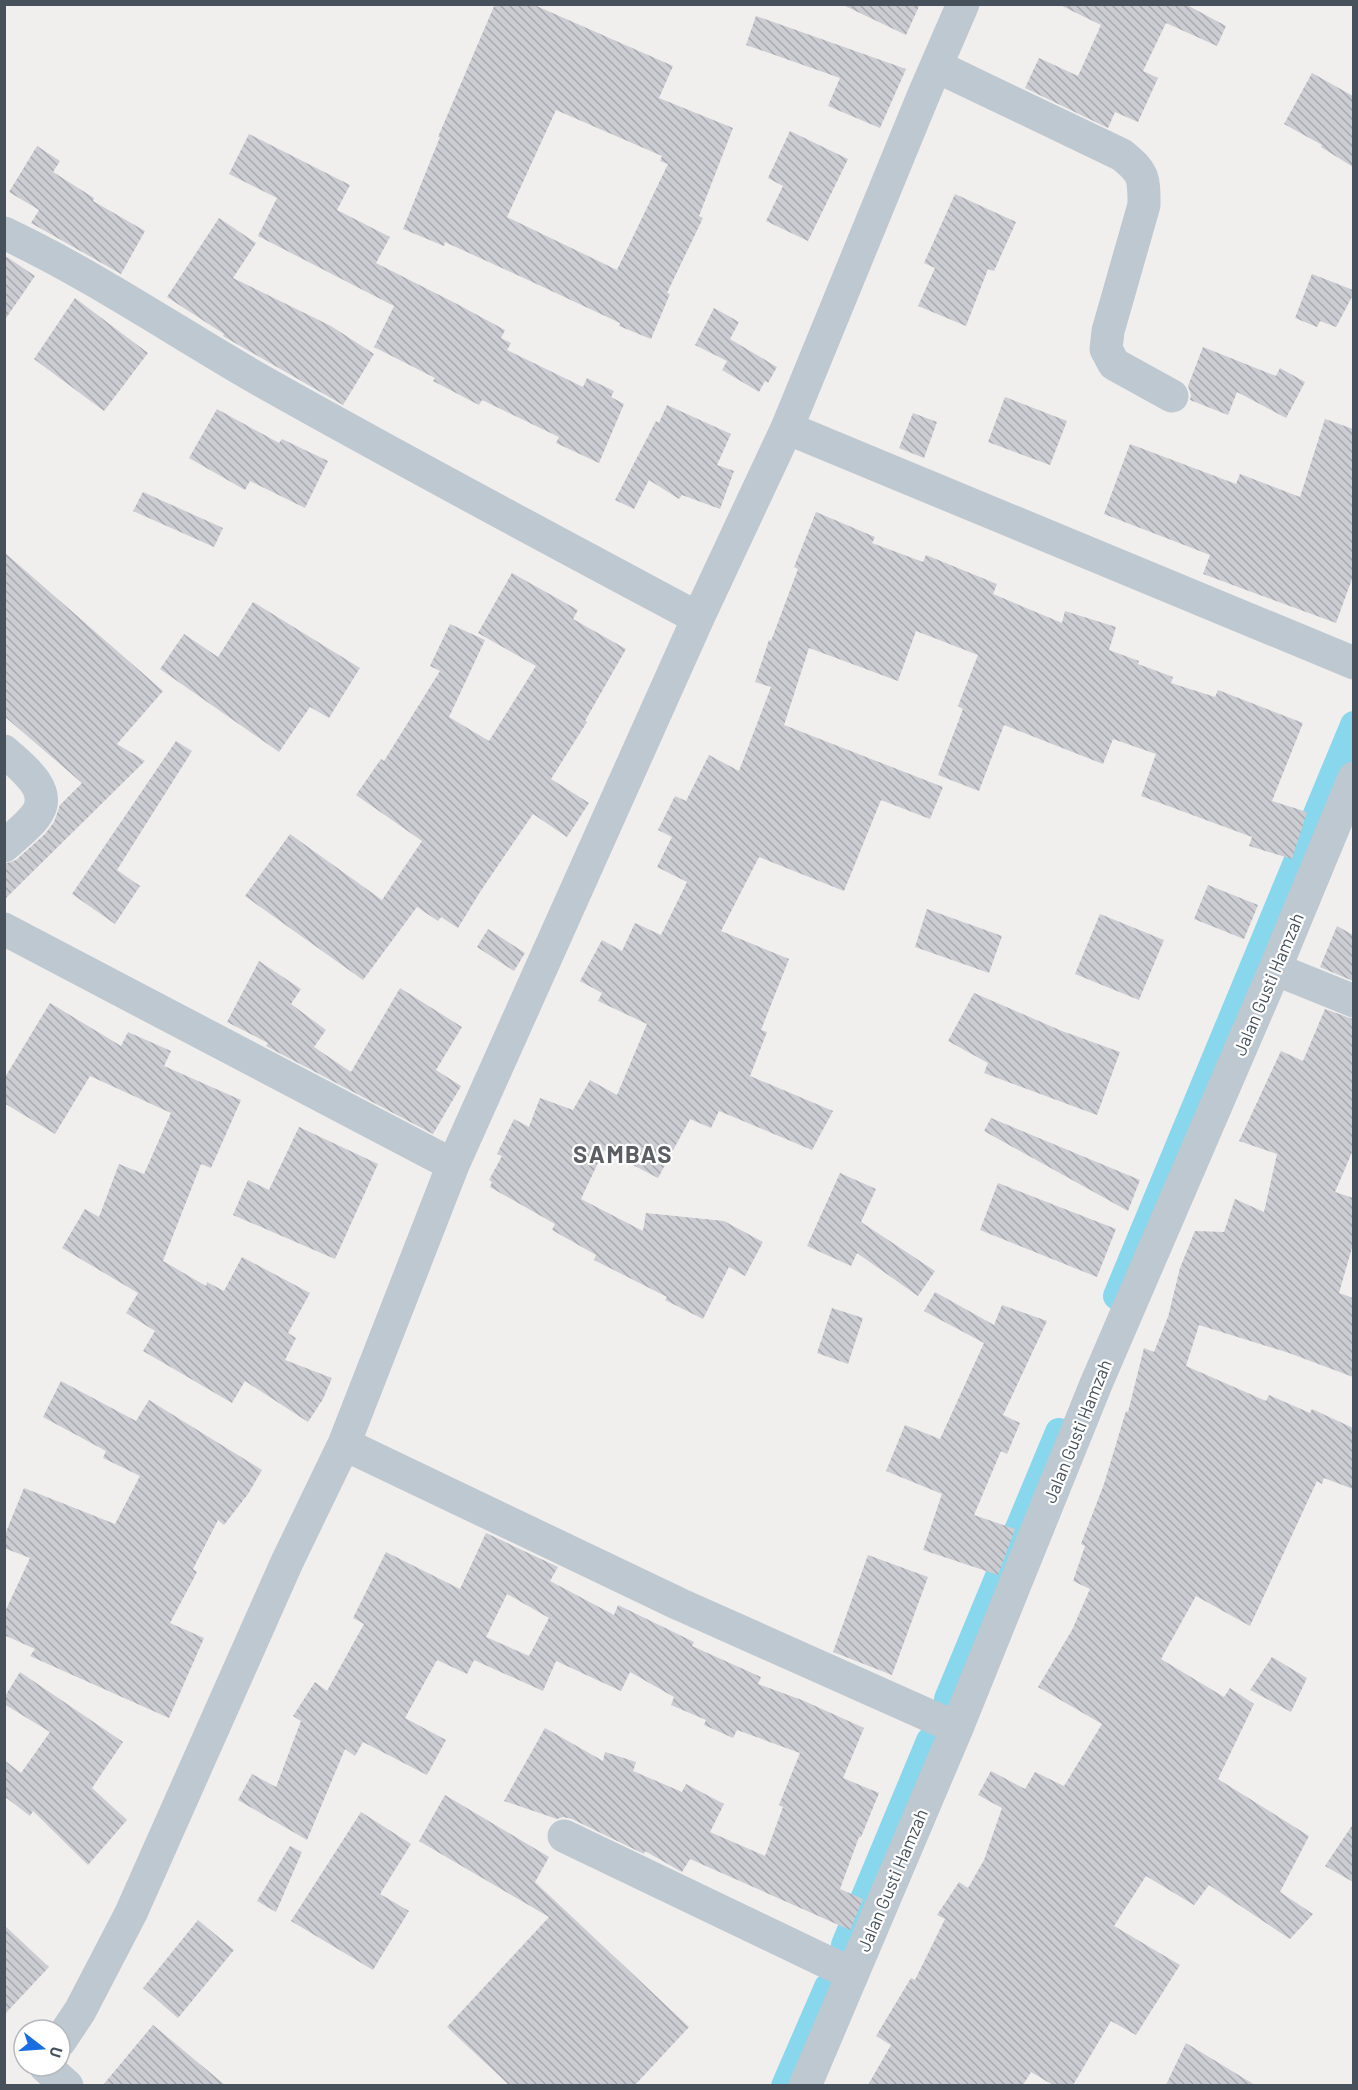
<svg xmlns="http://www.w3.org/2000/svg" width="1358" height="2090" viewBox="0 0 1358 2090" font-family="Barlow,sans-serif">
<style>
.lines{fill:none;stroke-linecap:round;stroke-linejoin:round}
.canal{stroke:#88d7ec;stroke-width:28}
.building{fill:url(#building-back-hatch);fill-rule:evenodd}
.minor{stroke:#bec8d0;stroke-width:33}
.labels{text-anchor:middle;dominant-baseline:central;stroke-width:4.5;stroke-linejoin:round;paint-order:stroke}
.street-label{font-size:18px;fill:#46515c;stroke:#fff}
.district-label{font-size:24px;font-weight:bold;letter-spacing:1.5px;fill:#5b5e63;stroke:#fff}
</style>
<defs>
<pattern id="building-back-hatch" width="6" height="6" patternUnits="userSpaceOnUse" patternTransform="scale(1.5)"><rect width="6" height="6" fill="#cbcdd3"/><path d="M-1 5l2 2M0 0l6 6M5-1l2 2" fill="none" stroke="#a7a9ae"/></pattern>
</defs>
<rect width="100%" height="100%" fill="#f1eeee"/>
<g class="lines">
<path class="canal" d="M 1117,1296 L 1354,725
M 948,1699 L 1059,1432
M 845,1945 L 930,1741
M 785,2086 L 828,1987"/>
</g>
<path class="building" d="M 495,4 L 532,4 L 673,66 L 659,98 L 733,128 L 699,216 L 703,218 L 667,293 L 670,294 L 651,339 L 619,326 L 620,323 L 528,280 L 445,242 L 444,246 L 403,229 L 440,137 L 438,137 ZM 556,110 L 662,156 L 660,161 L 668,164 L 617,270 L 507,217 Z
M 841,4 L 920,4 L 906,35 Z
M 1058,4 L 1185,4 L 1226,26 L 1217,46 L 1166,23 L 1143,71 L 1158,78 L 1138,122 L 1115,112 L 1108,128 L 1025,88 L 1039,58 L 1078,76 L 1101,25 Z
M 756,16 L 906,69 L 880,128 L 828,106 L 840,78 L 746,45 Z
M 1312,73 L 1353,96 L 1353,167 L 1321,147 L 1322,145 L 1284,124 Z
M 790,131 L 848,159 L 808,241 L 766,221 L 783,186 L 768,178 Z
M 249,134 L 350,185 L 337,210 L 390,237 L 376,263 L 457,304 L 505,330 L 501,338 L 511,343 L 507,350 L 583,387 L 587,378 L 614,391 L 611,397 L 624,404 L 599,463 L 556,443 L 559,437 L 482,400 L 479,405 L 433,381 L 435,378 L 374,347 L 394,306 L 258,236 L 277,198 L 229,174 Z
M 37,146 L 60,161 L 53,172 L 94,198 L 93,201 L 145,231 L 121,274 L 31,223 L 39,210 L 9,192 Z
M 955,194 L 1016,222 L 994,271 L 988,269 L 966,326 L 918,306 L 935,268 L 924,263 Z
M 219,218 L 256,243 L 233,278 L 331,326 L 374,354 L 343,405 L 223,336 L 224,334 L 167,297 Z
M 4,255 L 35,276 L 4,321 Z
M 1312,274 L 1353,290 L 1353,295 L 1336,327 L 1320,321 L 1317,327 L 1295,318 Z
M 75,298 L 148,353 L 104,411 L 34,359 Z
M 714,308 L 739,322 L 730,339 L 777,367 L 768,383 L 765,381 L 759,392 L 722,370 L 727,361 L 695,345 Z
M 1203,347 L 1276,376 L 1280,368 L 1305,382 L 1286,418 L 1237,392 L 1228,415 L 1190,400 L 1191,395 L 1188,386 Z
M 1005,397 L 1067,421 L 1050,465 L 988,442 Z
M 667,405 L 731,434 L 717,465 L 734,471 L 720,509 L 682,495 L 679,499 L 649,480 L 634,509 L 615,500 L 656,421 L 659,423 Z
M 217,409 L 279,443 L 282,439 L 328,461 L 305,508 L 250,481 L 245,490 L 189,458 Z
M 913,413 L 937,422 L 924,458 L 899,448 Z
M 1325,419 L 1353,429 L 1353,576 L 1336,623 L 1203,574 L 1210,555 L 1104,514 L 1130,444 L 1236,484 L 1240,474 L 1300,497 Z
M 143,492 L 223,528 L 214,547 L 133,511 Z
M 816,512 L 875,537 L 872,543 L 923,562 L 926,555 L 997,584 L 993,594 L 1062,623 L 1065,611 L 1116,627 L 1109,650 L 1139,661 L 1138,664 L 1173,677 L 1171,683 L 1215,697 L 1218,690 L 1303,723 L 1272,801 L 1307,812 L 1292,859 L 1249,846 L 1252,837 L 1141,796 L 1156,754 L 1113,739 L 1103,764 L 1004,725 L 979,791 L 938,775 L 963,709 L 958,706 L 978,655 L 916,631 L 898,681 L 809,648 L 784,725 L 943,787 L 930,819 L 881,800 L 844,891 L 759,857 L 721,931 L 789,959 L 761,1030 L 767,1032 L 750,1076 L 833,1111 L 812,1150 L 719,1111 L 711,1128 L 690,1119 L 658,1178 L 604,1150 L 581,1199 L 643,1231 L 646,1213 L 724,1221 L 763,1242 L 745,1276 L 729,1267 L 703,1319 L 665,1300 L 667,1297 L 594,1260 L 596,1255 L 552,1230 L 555,1224 L 490,1187 L 492,1182 L 489,1180 L 502,1156 L 497,1154 L 514,1119 L 529,1127 L 540,1098 L 573,1110 L 590,1080 L 617,1095 L 647,1024 L 598,1001 L 602,993 L 580,981 L 602,940 L 622,951 L 635,923 L 661,935 L 687,882 L 657,867 L 672,837 L 658,830 L 675,796 L 686,801 L 709,755 L 739,771 L 771,687 L 755,682 L 769,640 L 771,641 L 798,569 L 794,567 Z
M 4,552 L 163,691 L 117,744 L 145,761 L 4,900 L 4,864 L 16,860 L 45,834 L 54,822 L 60,805 L 82,783 L 4,716 Z
M 512,573 L 578,610 L 573,619 L 626,649 L 585,721 L 587,722 L 551,779 L 589,803 L 567,837 L 533,814 L 480,892 L 458,928 L 441,917 L 438,921 L 417,907 L 363,980 L 245,896 L 290,834 L 382,900 L 422,841 L 356,795 L 381,759 L 384,761 L 440,671 L 430,666 L 450,624 L 485,640 L 449,717 L 489,741 L 536,666 L 478,633 Z
M 253,602 L 360,668 L 329,718 L 310,707 L 279,752 L 160,669 L 184,634 L 218,657 Z
M 176,741 L 192,751 L 117,870 L 140,886 L 115,924 L 72,894 Z
M 1208,885 L 1258,905 L 1244,939 L 1194,919 Z
M 927,909 L 1002,936 L 989,973 L 915,947 Z
M 1100,914 L 1164,940 L 1139,1000 L 1075,974 Z
M 1337,926 L 1353,935 L 1353,981 L 1320,967 Z
M 488,929 L 525,953 L 514,971 L 477,947 Z
M 259,961 L 301,989 L 291,1004 L 326,1030 L 314,1047 L 351,1072 L 400,988 L 462,1027 L 436,1070 L 461,1086 L 433,1134 L 266,1046 L 268,1043 L 227,1022 Z
M 974,993 L 1062,1031 L 1120,1052 L 1097,1115 L 984,1073 L 988,1063 L 948,1041 Z
M 50,1003 L 121,1046 L 128,1032 L 171,1051 L 164,1066 L 241,1100 L 211,1168 L 201,1164 L 163,1261 L 206,1286 L 207,1282 L 224,1291 L 242,1257 L 310,1293 L 288,1333 L 296,1338 L 285,1360 L 332,1378 L 323,1399 L 308,1422 L 245,1381 L 232,1403 L 143,1351 L 155,1331 L 126,1313 L 138,1293 L 62,1248 L 85,1209 L 99,1217 L 119,1164 L 144,1174 L 171,1113 L 90,1076 L 55,1134 L 4,1103 L 4,1079 Z
M 1325,1009 L 1353,1019 L 1353,1150 L 1335,1192 L 1353,1198 L 1353,1244 L 1339,1293 L 1353,1298 L 1353,1377 L 1289,1353 L 1199,1325 L 1186,1366 L 1266,1401 L 1269,1395 L 1310,1413 L 1312,1409 L 1353,1428 L 1353,1489 L 1324,1478 L 1322,1484 L 1317,1481 L 1250,1626 L 1196,1596 L 1161,1659 L 1224,1697 L 1230,1688 L 1254,1704 L 1218,1779 L 1309,1836 L 1280,1892 L 1313,1914 L 1290,1939 L 1209,1885 L 1194,1905 L 1146,1876 L 1114,1926 L 1180,1965 L 1136,2035 L 1111,2021 L 1073,2085 L 1053,2085 L 1031,2072 L 1023,2085 L 868,2085 L 891,2045 L 876,2036 L 911,1978 L 915,1980 L 945,1919 L 937,1915 L 959,1882 L 968,1888 L 984,1860 L 1002,1808 L 978,1795 L 991,1771 L 1025,1789 L 1035,1772 L 1064,1786 L 1102,1724 L 1038,1687 L 1072,1630 L 1090,1589 L 1073,1581 L 1085,1546 L 1081,1544 L 1104,1484 L 1126,1411 L 1128,1412 L 1144,1348 L 1154,1352 L 1168,1317 L 1180,1268 L 1195,1231 L 1224,1232 L 1235,1199 L 1264,1212 L 1277,1154 L 1239,1141 L 1281,1051 L 1303,1061 Z
M 991,1118 L 1140,1180 L 1128,1211 L 984,1131 Z
M 299,1127 L 378,1164 L 335,1259 L 233,1215 L 248,1180 L 269,1190 Z
M 840,1173 L 876,1189 L 861,1222 L 935,1271 L 918,1296 L 857,1253 L 851,1266 L 807,1246 Z
M 998,1183 L 1116,1229 L 1097,1277 L 980,1230 Z
M 935,1292 L 994,1325 L 1002,1305 L 1047,1321 L 1003,1415 L 1020,1423 L 1007,1454 L 1001,1451 L 974,1515 L 1015,1529 L 998,1575 L 923,1550 L 942,1494 L 886,1471 L 905,1425 L 940,1439 L 984,1343 L 924,1311 Z
M 832,1308 L 863,1318 L 848,1364 L 817,1353 Z
M 61,1381 L 136,1421 L 149,1400 L 262,1470 L 248,1494 L 224,1525 L 218,1520 L 193,1569 L 197,1572 L 170,1623 L 204,1638 L 169,1718 L 30,1656 L 35,1649 L 4,1635 L 4,1614 L 30,1558 L 4,1548 L 4,1537 L 24,1488 L 115,1524 L 140,1476 L 103,1458 L 106,1451 L 43,1417 Z
M 486,1533 L 558,1567 L 550,1581 L 614,1615 L 618,1605 L 694,1642 L 692,1646 L 761,1677 L 758,1684 L 802,1700 L 864,1728 L 843,1778 L 879,1793 L 861,1837 L 859,1837 L 840,1889 L 863,1899 L 850,1930 L 690,1859 L 682,1872 L 645,1851 L 644,1854 L 572,1819 L 563,1817 L 557,1819 L 504,1801 L 545,1728 L 603,1761 L 605,1752 L 636,1762 L 633,1771 L 682,1792 L 686,1784 L 724,1804 L 710,1832 L 765,1856 L 783,1807 L 779,1805 L 800,1753 L 737,1730 L 733,1738 L 704,1725 L 706,1720 L 671,1705 L 674,1697 L 630,1672 L 621,1691 L 556,1661 L 543,1691 L 474,1660 L 467,1674 L 437,1660 L 405,1718 L 446,1740 L 427,1775 L 363,1742 L 355,1756 L 345,1749 L 307,1840 L 238,1800 L 252,1774 L 276,1787 L 301,1721 L 293,1716 L 315,1682 L 327,1691 L 364,1624 L 353,1618 L 386,1552 L 460,1589 ZM 507,1594 L 549,1618 L 529,1656 L 486,1637 Z
M 868,1555 L 928,1577 L 892,1675 L 833,1652 Z
M 1272,1657 L 1307,1678 L 1291,1712 L 1250,1690 Z
M 20,1672 L 123,1742 L 92,1788 L 127,1820 L 88,1865 L 33,1811 L 30,1816 L 4,1796 L 4,1760 L 21,1773 L 50,1732 L 4,1704 L 4,1698 Z
M 445,1795 L 549,1857 L 535,1882 L 689,2027 L 635,2085 L 509,2085 L 447,2027 L 549,1917 L 419,1841 Z
M 361,1812 L 411,1844 L 380,1894 L 409,1911 L 373,1970 L 291,1921 Z
M 1353,1824 L 1353,1882 L 1325,1866 Z
M 290,1846 L 302,1852 L 276,1912 L 257,1901 Z
M 198,1920 L 234,1950 L 178,2018 L 143,1988 Z
M 4,1925 L 49,1967 L 4,2015 Z
M 153,2025 L 225,2085 L 103,2085 Z
M 1186,2043 L 1255,2085 L 1166,2085 Z"/>
<g class="lines">
<path class="minor" d="M 936,66 L 1122,155 C 1144,173 1144,177 1144,205 L 1108,331 L 1106,349 L 1114,364 L 1172,396
M 4,233 C 93,275 175,331 260,380 C 405,462 552,540 698,618
M 787,428 L 1354,663
M 4,751 C 19,765 52,788 38,812 C 32,823 14,837 4,846
M 4,929 L 453,1165
M 1275,969 L 1354,1001
M 344,1444 L 679,1604 L 957,1728
M 564,1836 L 852,1974
M 60,2041 L 80,2011 L 131,1913 L 287,1562 L 344,1444 L 453,1165 L 698,618 L 787,428 L 924,94 L 963,4
M 45,2066 L 67,2086
M 805,2086 L 957,1728 L 1096,1384 L 1275,969 L 1354,778"/>
</g>
<g class="labels">
<g class="street-label">
<text transform="translate(1268 984) rotate(-67)">Jalan Gusti Hamzah</text>
<text transform="translate(1077 1431) rotate(-68)">Jalan Gusti Hamzah</text>
<text transform="translate(892 1880) rotate(-67)">Jalan Gusti Hamzah</text>
</g>
<g class="district-label">
<text x="623" y="1153">SAMBAS</text>
</g>
</g>
<rect width="1358" height="2090" fill="none" stroke="#46515c" stroke-width="12"/>
<g transform="translate(42 2048) rotate(107)"><circle r="28" fill="#ffffff" stroke="#b5b9be" stroke-width="1.5"/>
<path d="M0-4.5L10 22L0 15L-10 22Z" fill="#186ee1"/>
<text y="-9" font-size="16" font-weight="bold" text-anchor="middle" fill="#46515c">U</text>
</g>
</svg>
